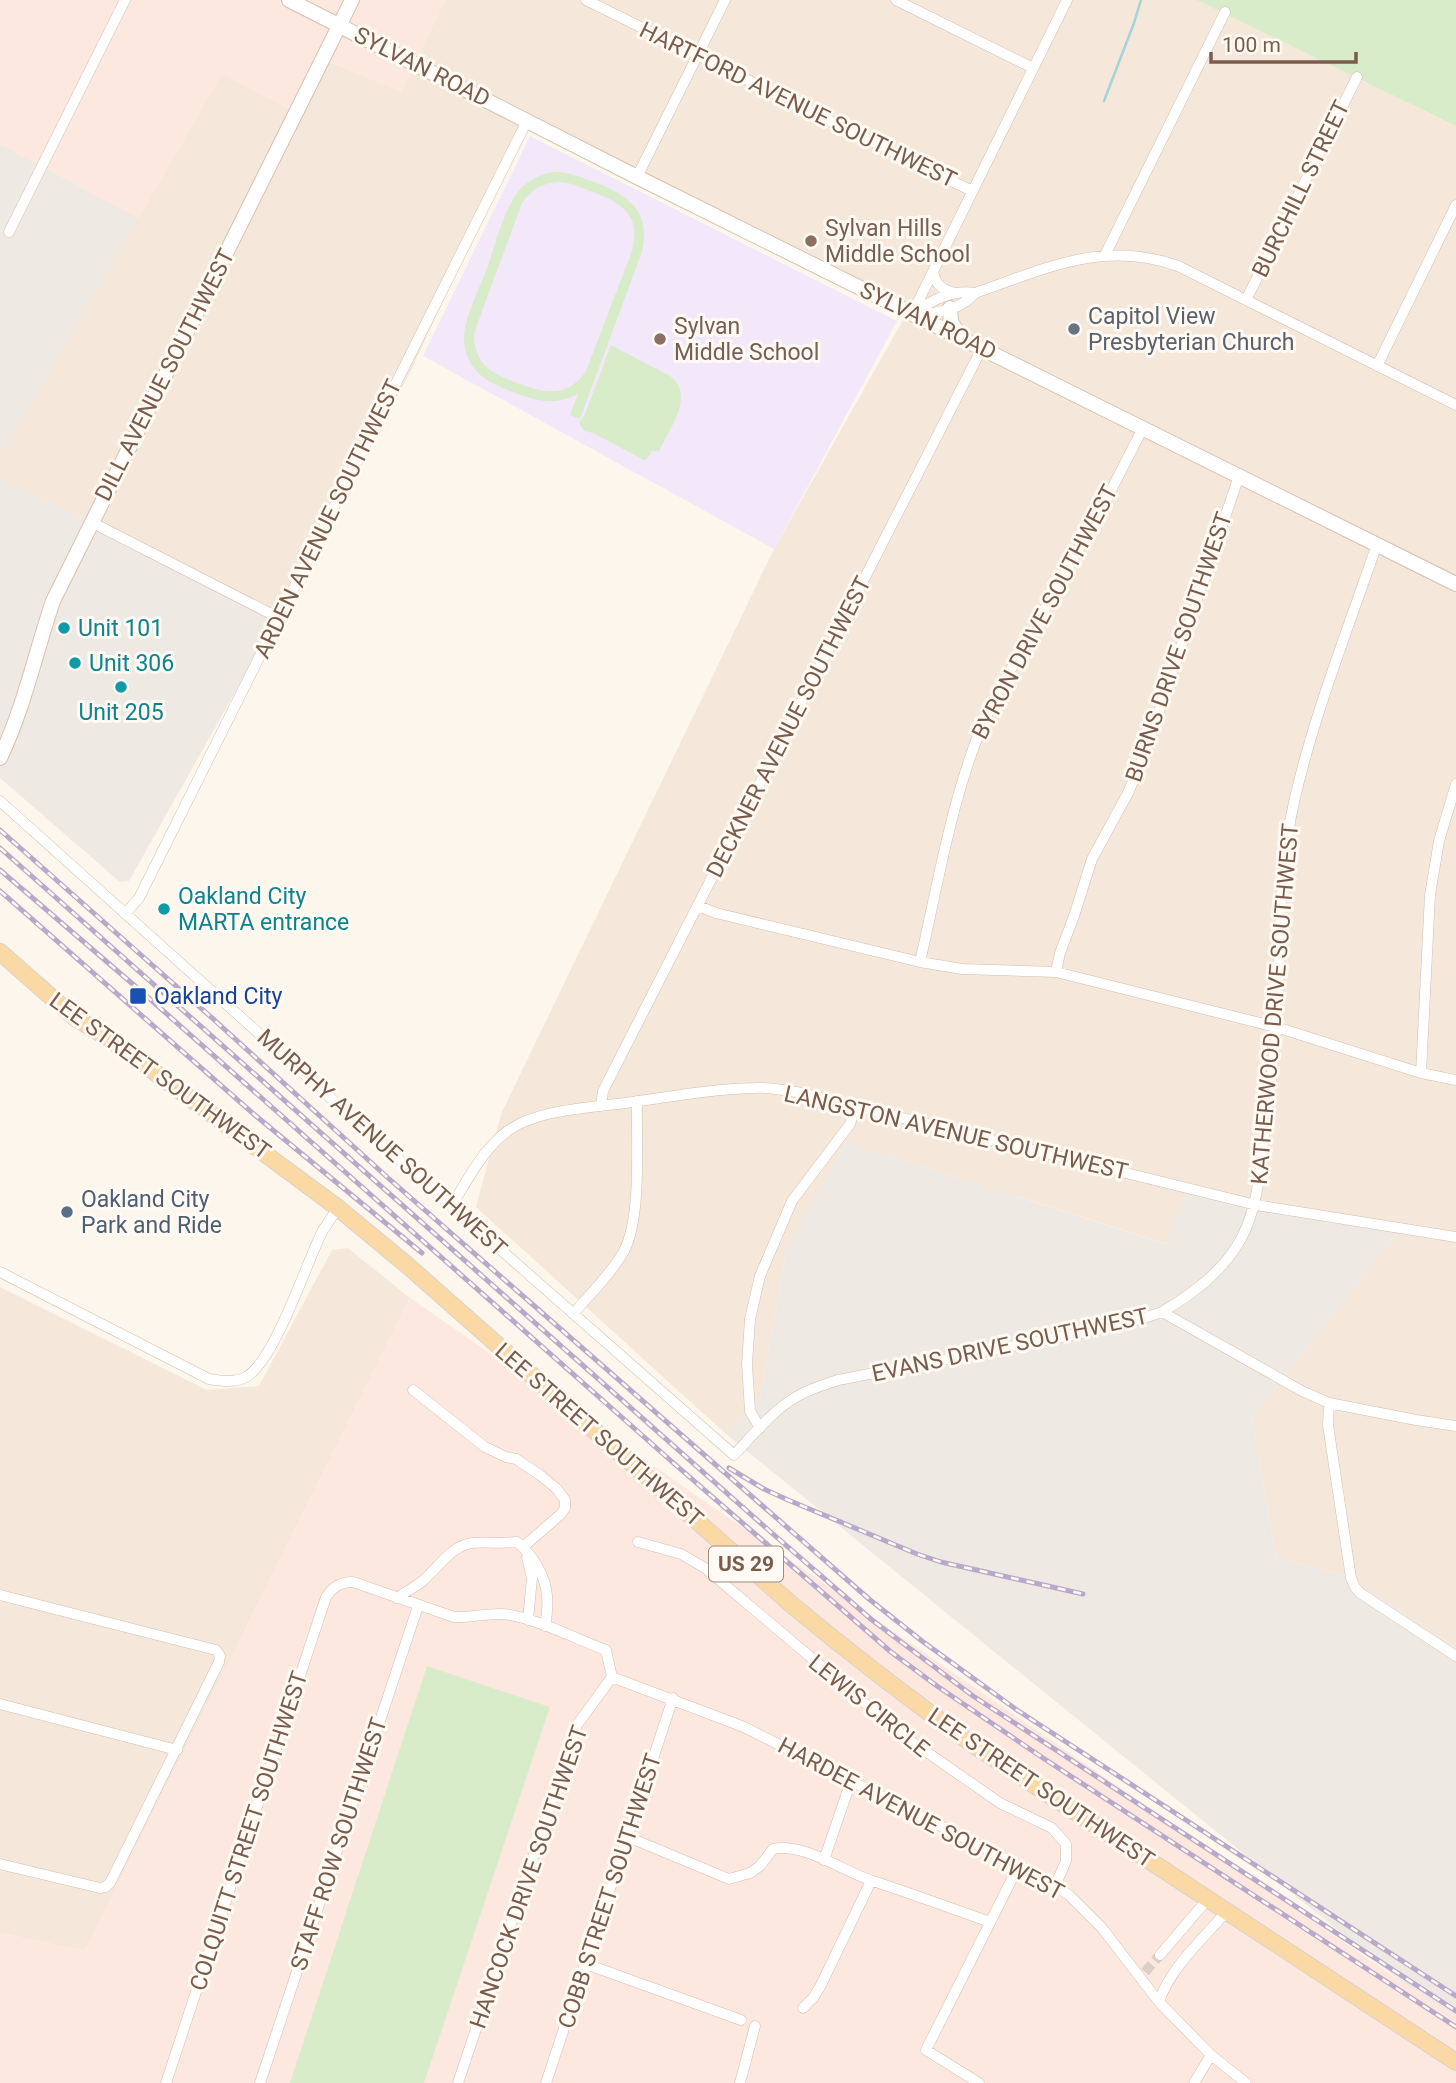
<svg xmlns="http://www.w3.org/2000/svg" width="1456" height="2083" viewBox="0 0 1456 2083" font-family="Roboto,sans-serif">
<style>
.residential{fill:#f5e8da}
.commercial{fill:#fde8e0}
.industrial{fill:#efe9e4}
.education{fill:#f3e8fa}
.green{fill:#d8ecc9;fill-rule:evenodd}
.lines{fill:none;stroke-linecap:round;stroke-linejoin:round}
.stream{stroke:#a5d3da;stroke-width:2.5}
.street-tunnel{stroke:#dcd0c4;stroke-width:10;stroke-dasharray:10 5;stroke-linecap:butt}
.street-casing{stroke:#d1beb0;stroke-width:11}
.secondary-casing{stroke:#d6c0b0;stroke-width:16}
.primary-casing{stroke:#dad1cd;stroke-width:18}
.street{stroke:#fff;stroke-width:10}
.secondary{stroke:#fff;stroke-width:14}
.primary{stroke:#fbd9a5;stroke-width:16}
.rail-casing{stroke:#b9a8c9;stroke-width:5}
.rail{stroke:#fffaf3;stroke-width:2.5;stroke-dasharray:8;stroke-linecap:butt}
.education-dot{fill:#8d6e63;stroke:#fffaf3;stroke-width:2.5}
.worship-dot{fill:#6b7280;stroke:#fffaf3;stroke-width:2.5}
.culture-dot{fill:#0f9aa8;stroke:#fffaf3;stroke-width:2.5}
.transit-dot{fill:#1a4fb4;stroke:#fffaf3;stroke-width:2.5}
.service-dot{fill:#5c6f8a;stroke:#fffaf3;stroke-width:2.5}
.labels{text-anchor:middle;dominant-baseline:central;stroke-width:6;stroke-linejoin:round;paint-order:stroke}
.shield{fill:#fffaf3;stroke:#a28b7f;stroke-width:2}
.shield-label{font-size:21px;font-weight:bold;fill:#7a5c4d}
.street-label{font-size:23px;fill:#7a5c4d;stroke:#fffaf3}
.education-label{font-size:23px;fill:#785e54;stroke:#fffaf3;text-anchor:start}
.worship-label{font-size:23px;fill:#5b616d;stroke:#fffaf3;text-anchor:start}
.culture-label{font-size:23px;fill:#0d838f;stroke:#fffaf3;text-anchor:start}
.transit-label{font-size:23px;fill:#164399;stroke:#fffaf3;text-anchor:start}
.service-label{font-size:23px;fill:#4e5e75;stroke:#fffaf3;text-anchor:start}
</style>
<rect width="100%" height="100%" fill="#fdf6ec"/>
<path class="residential" d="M 445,0 L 1196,0 L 1456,126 L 1456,1648 L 1352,1577 L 1276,1558 L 1252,1419 L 1396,1234 L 1167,1244 L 846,1142 L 787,1247 L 760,1398 L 727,1435 L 476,1207 L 501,1114 L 774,549 L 908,311 L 526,120 L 411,371 L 280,612 L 0,478 L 0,457 L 222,73 L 294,112 L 322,59 L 401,91 Z
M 348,1248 L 410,1298 L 85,1951 L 0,1933 L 0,1287 L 207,1390 L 259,1386 L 332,1250 Z"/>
<path class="commercial" d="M 0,0 L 445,0 L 401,91 L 322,59 L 294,112 L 222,74 L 139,218 L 0,144 Z
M 410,1298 L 1403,1983 L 1456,2016 L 1456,2083 L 0,2083 L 0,1933 L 85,1951 Z"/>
<path class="industrial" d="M 0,144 L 139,218 L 0,457 Z
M 0,478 L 280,612 L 129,881 L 120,882 L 0,778 Z
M 846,1142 L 1166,1244 L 1186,1193 L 1396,1234 L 1252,1419 L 1276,1558 L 1352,1577 L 1456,1648 L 1456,2016 L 1403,1983 L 727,1435 L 760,1398 L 787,1247 Z"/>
<path class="education" d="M 530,136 L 897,321 L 774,549 L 423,356 Z"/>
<path class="green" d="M 1196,0 L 1456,0 L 1456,126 Z
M 554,172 C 568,172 579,176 591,181 C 627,194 652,210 642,252 L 580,419 L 570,415 L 578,394 C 555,405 539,402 516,393 C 495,385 475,378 467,355 C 464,347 463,337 465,328 C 469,308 480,287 487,268 C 495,246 504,210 517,193 C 526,181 540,174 554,172 ZM 558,182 C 569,182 580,187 590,191 C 621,202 642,215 632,251 L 586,371 C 567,399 545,393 517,383 C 491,373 474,365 474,333 L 522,203 C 531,190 542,183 558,182 Z
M 611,345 L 670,376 C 696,394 669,430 659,451 L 652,451 L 647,459 L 644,460 L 593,433 L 584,431 L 579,423 L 585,414 Z
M 427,1666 L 550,1707 L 424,2083 L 290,2083 Z"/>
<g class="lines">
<path class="stream" d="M 1104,101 L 1134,23 L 1141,0"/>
<path class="street-tunnel" d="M 1145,1972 L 1160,1955"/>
<g class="street-casing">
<path id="street" d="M 586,0 L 972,191
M 896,0 L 1033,68
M 637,177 L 725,0
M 9,232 L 125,0
M 1105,255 L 1225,12
M 933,272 C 936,285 942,290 955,293
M 1246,300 L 1357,77
M 914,312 C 933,300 953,289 975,293
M 912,314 L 1067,0
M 914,314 C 936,314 961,310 975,293 C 1045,269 1104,239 1178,266 L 1456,405
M 1377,366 L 1456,205
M 91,522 L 279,618
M 0,801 L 451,1206 L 734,1455 C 753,1435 772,1411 796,1397 C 809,1389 824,1385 838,1380 L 1123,1325 L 1162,1312 L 1302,1391 L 1329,1403 L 1416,1420 L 1456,1426
M 698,906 L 716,913 L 920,962 L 962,969 L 1056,972 L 1276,1027 L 1421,1073 L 1456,1080
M 125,914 L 139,898 L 527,121
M 920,962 C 940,875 954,782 993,701 L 1105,502 L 1143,428
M 1056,972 L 1060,953 L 1074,916 L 1092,859 L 1128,793 L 1145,753 L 1239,476
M 1421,1073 L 1430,895 L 1439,841 L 1456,784
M 601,1106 L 603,1091 L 982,348
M 451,1206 C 468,1180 483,1148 509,1130 C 539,1109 597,1107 633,1102 C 673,1096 714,1089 755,1088 C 769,1087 783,1090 797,1092 L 1256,1205 L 1456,1237
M 0,1272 L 209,1379 C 221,1381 235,1383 246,1377 C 275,1361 306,1263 323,1230 C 328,1223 333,1215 338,1208
M 1162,1312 C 1194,1293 1224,1271 1242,1237 C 1259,1203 1260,1167 1265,1129 C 1269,1096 1274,1062 1276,1029 C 1281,952 1277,878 1294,802 C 1314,714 1348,629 1377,544
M 573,1314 C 590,1294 611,1274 624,1251 C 642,1216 636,1142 637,1101
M 413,1390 L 485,1447 L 506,1457 L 516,1459 L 540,1475 L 557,1489 L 565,1500 L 565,1508 L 561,1514 L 523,1547
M 1329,1403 L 1328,1425 L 1351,1578 L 1355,1587 L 1360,1593 L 1456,1656
M 760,1428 L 750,1411 L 747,1364 L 750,1319 L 760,1276 L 792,1201 L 850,1124 L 856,1106
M 638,1542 L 681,1554 L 705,1568 L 905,1737 L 1000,1803 L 1052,1828 L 1066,1844 L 1066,1861 L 1055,1886
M 527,1557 L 532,1578 L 528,1620
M 0,1595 L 216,1650 L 220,1656 L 219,1662 L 110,1883 L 105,1887 L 100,1888 L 0,1864
M 397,1598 C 404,1593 413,1588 420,1583 C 436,1571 446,1551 467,1544 C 477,1541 503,1544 517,1542 C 523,1546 527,1552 532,1558 C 548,1580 550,1600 545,1626
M 612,1677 L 744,1727 L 1042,1877 L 1069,1895 L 1102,1928 L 1159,2002 L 1211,2055 L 1246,2083
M 0,1704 L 177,1750
M 628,1837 L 729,1879 L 750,1873 L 760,1866 L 773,1849 C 803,1842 844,1872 873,1881 C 912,1894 951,1908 990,1922
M 824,1860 L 851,1781
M 1160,1955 L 1207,1900
M 586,1964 L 741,2020
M 1159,2002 C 1169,1969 1204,1938 1226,1912
M 803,2008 L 813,1998 L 820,1987 L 871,1881
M 166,2083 L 326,1597 C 333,1587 340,1582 353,1582 L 454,1617 C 470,1618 486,1613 503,1614 C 534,1617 576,1639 606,1650 L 612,1677
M 260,2083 L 418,1606
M 458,2083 L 577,1725 L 612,1677
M 546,2083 L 673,1698
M 740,2083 L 755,2026
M 979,2083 L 926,2050 L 1019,1865
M 1194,2083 L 1211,2055"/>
</g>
<g class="secondary-casing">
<path id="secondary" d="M 289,0 L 637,177 L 1456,584
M 950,308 L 951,322 L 961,337
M 0,758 C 24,708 35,654 53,601 L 352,0"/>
</g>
<g class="primary-casing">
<path id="primary" d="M 0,952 L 74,1017 L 113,1041 L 338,1208 L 407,1265 L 792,1605 C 851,1654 912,1701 975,1746 L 1456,2062"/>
</g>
<use href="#street" class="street"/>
<use href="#secondary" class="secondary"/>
<use href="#primary" class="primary"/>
<g class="rail-casing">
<path id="rail" d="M 0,830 L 211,1017 L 387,1177 L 869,1599 L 922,1641 L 1017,1710 L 1456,1996
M 0,848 L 765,1527 L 872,1620 L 973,1696 L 1456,2011
M 0,870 L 142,992 L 670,1460 L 891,1652 L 937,1686 L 1043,1758 L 1456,2027
M 0,891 L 256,1116 L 422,1253
M 729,1468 L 764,1489 L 788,1500 L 917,1554 L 941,1562 L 1083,1594"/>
</g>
<use href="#rail" class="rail"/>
</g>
<g class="education-dot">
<circle cx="811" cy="241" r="7"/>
<circle cx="660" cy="339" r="7"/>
</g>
<circle class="worship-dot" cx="1074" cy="329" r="7"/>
<g class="culture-dot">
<circle cx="64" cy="628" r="7"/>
<circle cx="75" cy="663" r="7"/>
<circle cx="121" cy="687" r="7"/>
<circle cx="164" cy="909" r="7"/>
</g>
<rect class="transit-dot" x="129" y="987" width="18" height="18" rx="3.5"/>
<circle class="service-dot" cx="67" cy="1212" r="7"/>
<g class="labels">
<rect class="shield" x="709" y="1546.5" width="74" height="35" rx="5"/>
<g class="shield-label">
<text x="746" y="1564">US 29</text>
</g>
<g class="street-label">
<text transform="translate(422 67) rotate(27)">SYLVAN ROAD</text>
<text transform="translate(798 105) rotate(26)">HARTFORD AVENUE SOUTHWEST</text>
<text transform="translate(1301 189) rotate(-64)">BURCHILL STREET</text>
<text transform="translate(928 321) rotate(26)">SYLVAN ROAD</text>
<text transform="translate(165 375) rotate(-63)">DILL AVENUE SOUTHWEST</text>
<text transform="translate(328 519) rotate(-64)">ARDEN AVENUE SOUTHWEST</text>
<text transform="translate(1045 612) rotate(-62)">BYRON DRIVE SOUTHWEST</text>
<text transform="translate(1179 647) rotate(-71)">BURNS DRIVE SOUTHWEST</text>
<text transform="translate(789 727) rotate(-63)">DECKNER AVENUE SOUTHWEST</text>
<text transform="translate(1275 1004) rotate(-85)">KATHERWOOD DRIVE SOUTHWEST</text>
<text transform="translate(160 1076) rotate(36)">LEE STREET SOUTHWEST</text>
<text transform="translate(956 1133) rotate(13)">LANGSTON AVENUE SOUTHWEST</text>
<text transform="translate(382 1143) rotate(42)">MURPHY AVENUE SOUTHWEST</text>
<text transform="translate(1010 1345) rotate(-12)">EVANS DRIVE SOUTHWEST</text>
<text transform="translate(599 1435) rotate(41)">LEE STREET SOUTHWEST</text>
<text transform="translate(869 1706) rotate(39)">LEWIS CIRCLE</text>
<text transform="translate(1041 1788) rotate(34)">LEE STREET SOUTHWEST</text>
<text transform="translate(921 1819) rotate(28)">HARDEE AVENUE SOUTHWEST</text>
<text transform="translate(249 1831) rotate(-72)">COLQUITT STREET SOUTHWEST</text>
<text transform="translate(339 1844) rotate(-72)">STAFF ROW SOUTHWEST</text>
<text transform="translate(529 1877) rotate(-71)">HANCOCK DRIVE SOUTHWEST</text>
<text transform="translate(610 1891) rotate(-72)">COBB STREET SOUTHWEST</text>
</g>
<g class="education-label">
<text x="825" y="228">Sylvan Hills<tspan x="825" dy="26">Middle School</tspan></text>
<text x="674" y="326">Sylvan<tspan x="674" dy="26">Middle School</tspan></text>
</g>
<g class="worship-label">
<text x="1088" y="316">Capitol View<tspan x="1088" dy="26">Presbyterian Church</tspan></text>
</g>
<g class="culture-label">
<text x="78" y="628">Unit 101</text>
<text x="89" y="663">Unit 306</text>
<text x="121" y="712" text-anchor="middle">Unit 205</text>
<text x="178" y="896">Oakland City<tspan x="178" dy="26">MARTA entrance</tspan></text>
</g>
<g class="transit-label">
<text x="154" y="996">Oakland City</text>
</g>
<g class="service-label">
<text x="81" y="1199">Oakland City<tspan x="81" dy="26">Park and Ride</tspan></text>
</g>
</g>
<path d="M1211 52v10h145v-10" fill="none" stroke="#7a5c4d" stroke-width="3.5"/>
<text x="1222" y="52" font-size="21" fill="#7a5c4d" stroke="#fffaf3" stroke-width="5" paint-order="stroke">100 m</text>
</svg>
